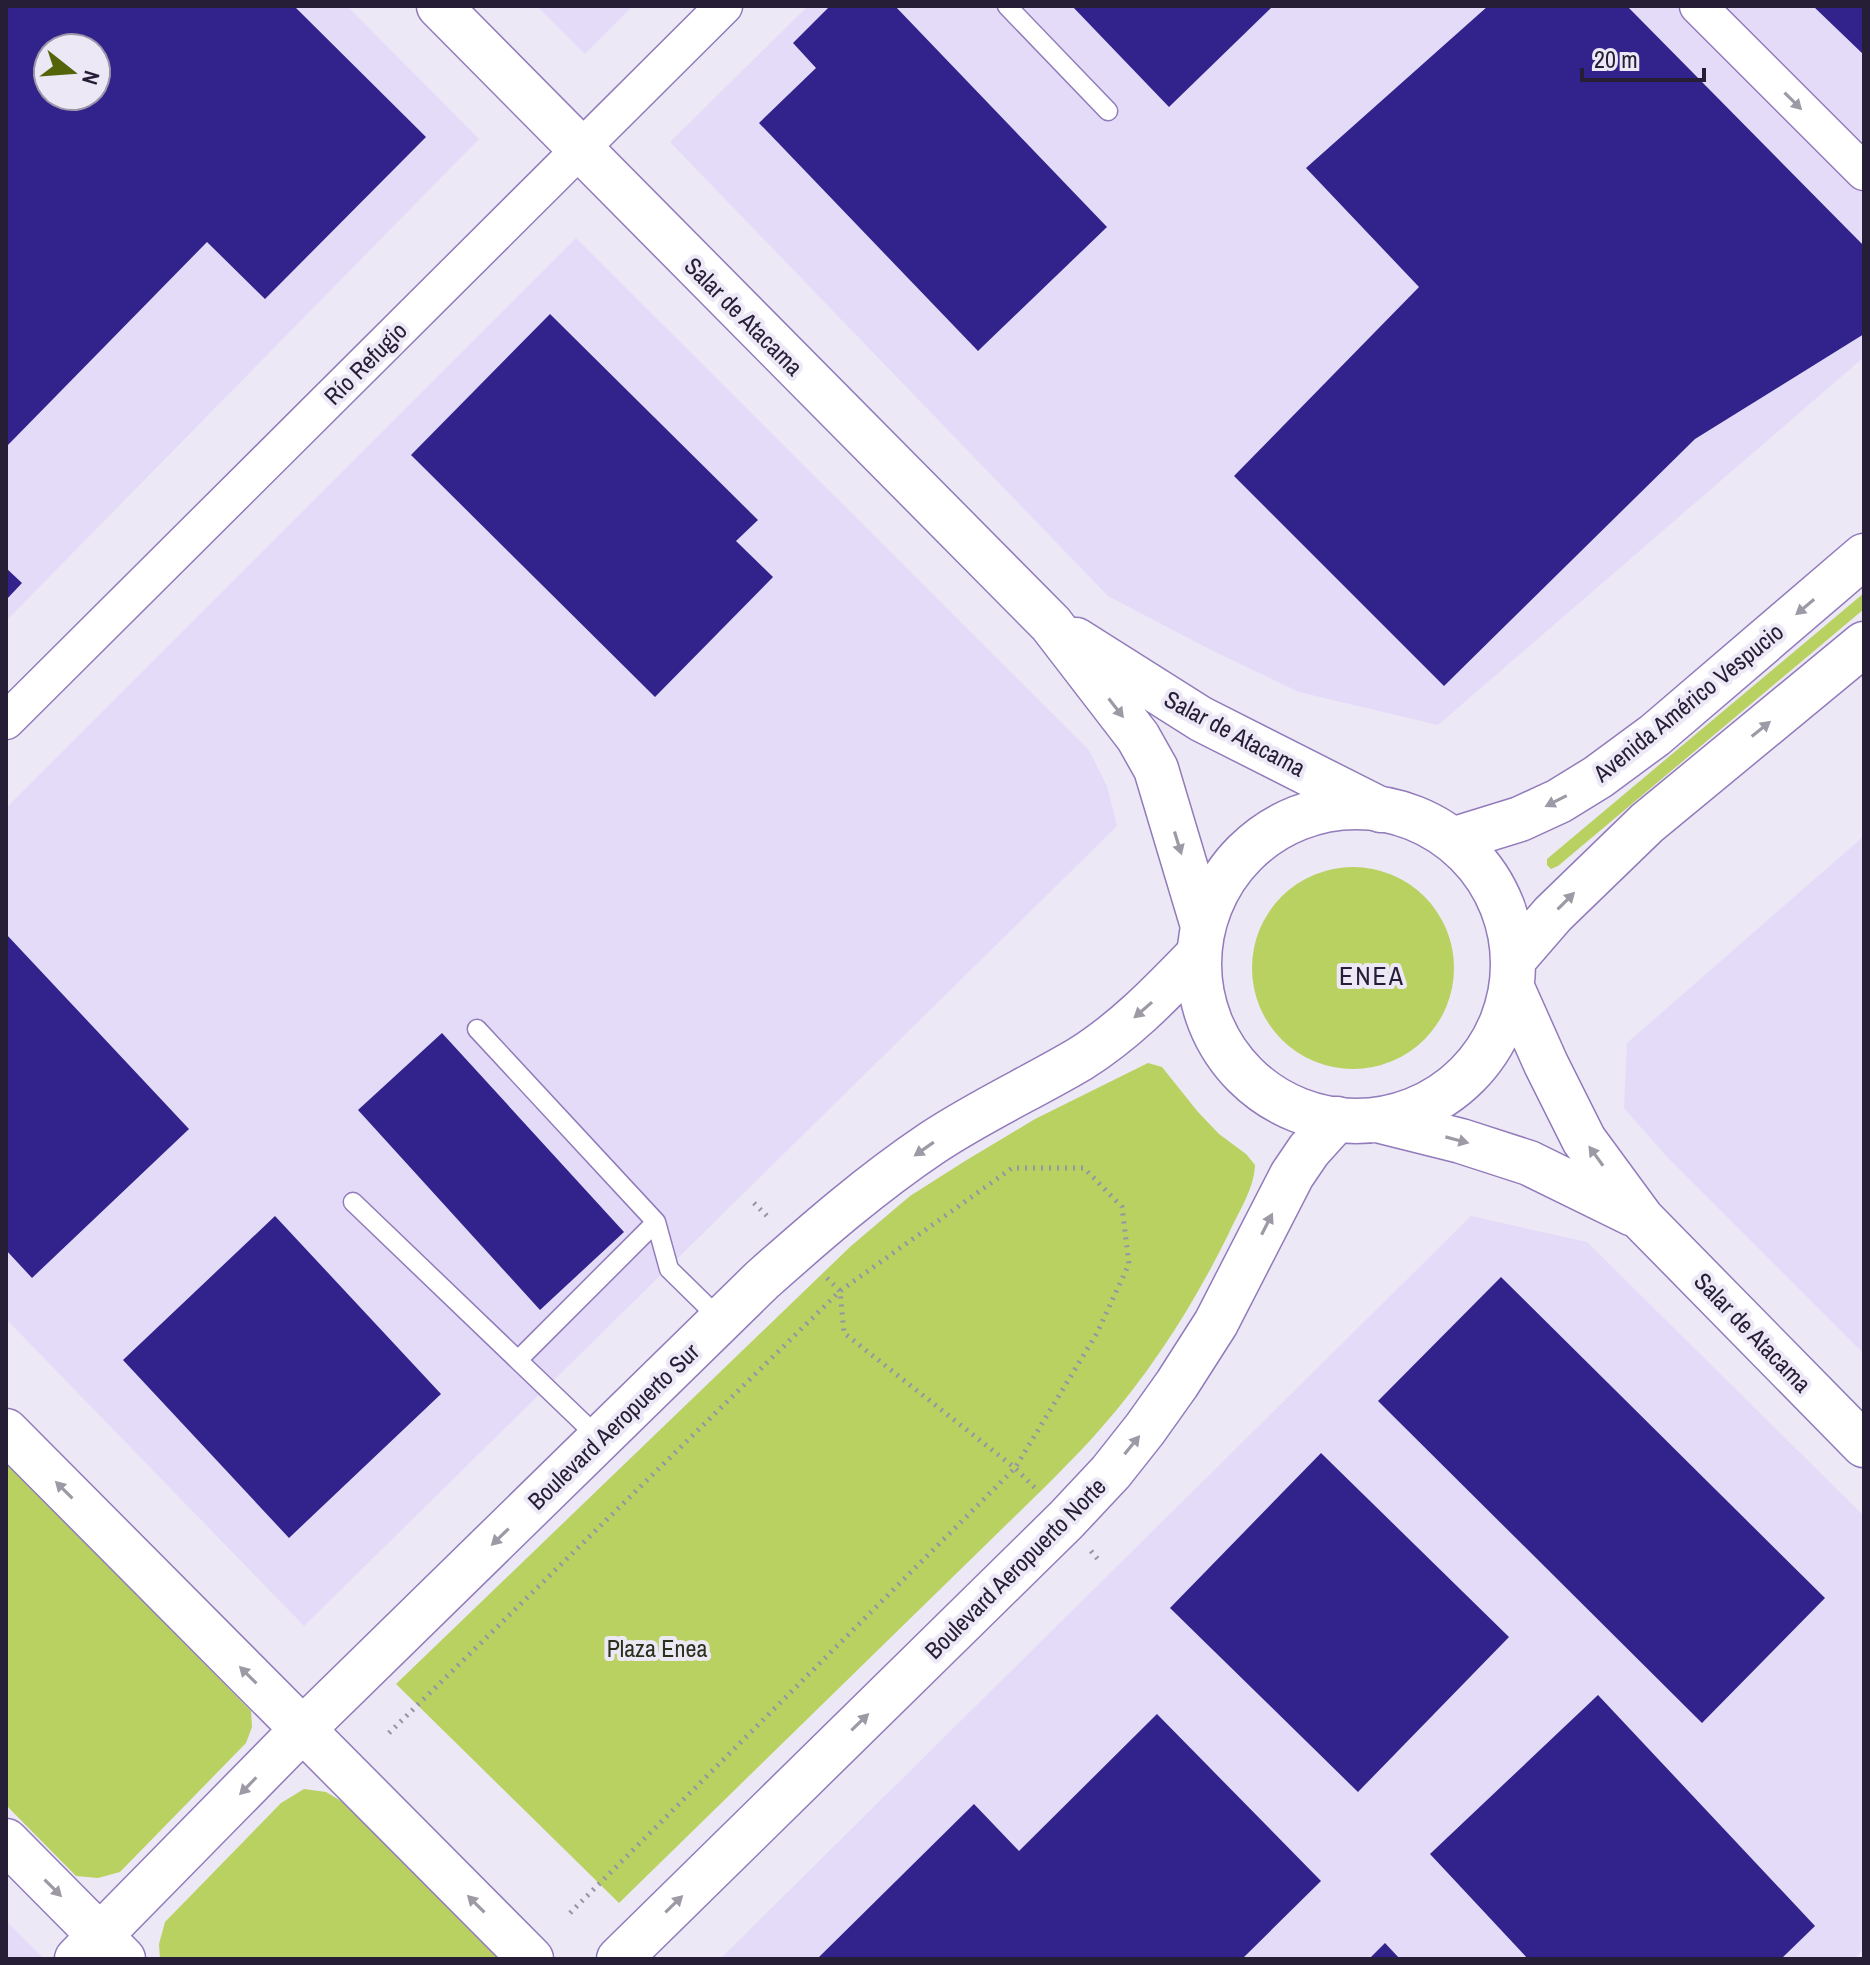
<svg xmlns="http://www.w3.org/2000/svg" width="1870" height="1965" viewBox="0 0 1870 1965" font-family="'Archivo Narrow',sans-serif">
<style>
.built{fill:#e4dbf9;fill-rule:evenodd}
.green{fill:#b8d160}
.building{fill:#32238c;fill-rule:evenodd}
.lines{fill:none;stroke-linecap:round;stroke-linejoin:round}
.service-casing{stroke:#927bbb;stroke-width:21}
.minor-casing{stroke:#927bbb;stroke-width:39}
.tertiary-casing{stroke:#927bbb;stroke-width:47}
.primary-casing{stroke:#927bbb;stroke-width:47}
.path{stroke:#9993a6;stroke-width:5;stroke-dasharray:2 6;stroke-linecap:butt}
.service{stroke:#fff;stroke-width:18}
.minor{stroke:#fff;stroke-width:36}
.tertiary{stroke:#fff;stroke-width:44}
.primary{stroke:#fff;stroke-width:44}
.oneway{fill:#9d99a5}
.labels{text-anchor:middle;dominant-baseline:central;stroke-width:8;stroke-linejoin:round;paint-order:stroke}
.street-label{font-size:24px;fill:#261d36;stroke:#ece8f6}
.park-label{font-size:24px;fill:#2c311b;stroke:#ece8f6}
.neighbourhood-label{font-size:26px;letter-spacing:2px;fill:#261d36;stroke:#ece8f6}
</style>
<rect width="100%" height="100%" fill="#ece8f6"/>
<path class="built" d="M 6,6 L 347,6 L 479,139 L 6,621 ZM 48,48 L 96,48 L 96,96 L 48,96 Z
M 537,6 L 633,6 L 585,54 Z
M 808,6 L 1864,6 L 1864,357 L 1438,725 L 1299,692 L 1211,650 L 1108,596 L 670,142 Z
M 576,238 L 1089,750 L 1107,786 L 1117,826 L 304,1626 L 6,1319 L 6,808 Z
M 1864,836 L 1864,1354 L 1668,1158 L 1624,1108 L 1627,1043 Z
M 1471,1216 L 1587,1242 L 1864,1516 L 1864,1949 L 1854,1959 L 720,1959 Z
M 6,1921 L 44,1959 L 6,1959 Z"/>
<path class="green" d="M 1864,593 L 1864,609 L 1558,866 L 1551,869 L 1547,865 L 1547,859 Z
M1252 968a101 101 0 1 1 202 0a101 101 0 1 1-202 0Z
M 1148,1063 L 1162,1067 L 1198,1112 L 1219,1134 L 1246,1154 L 1255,1165 C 1254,1189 1239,1211 1229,1233 C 1195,1302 1153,1369 1102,1427 C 1086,1446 1068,1463 1051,1481 L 619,1903 L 396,1684 L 851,1246 L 910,1196 L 965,1161 L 1035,1119 Z
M 6,1461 L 251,1711 L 252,1727 L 246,1743 L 120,1872 L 98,1878 L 76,1876 L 6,1805 Z
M 304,1789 L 326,1792 L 346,1804 L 503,1959 L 160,1959 L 159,1944 L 165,1922 L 281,1803 Z"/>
<path class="building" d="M 6,6 L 294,6 L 426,137 L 265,299 L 207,242 L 6,447 ZM 48,48 L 96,48 L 96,96 L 48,96 Z
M 830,6 L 895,6 L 1107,227 L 978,351 L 759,123 L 816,68 L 793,43 Z
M 1072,6 L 1273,6 L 1169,107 Z
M 1488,6 L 1627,6 L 1864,246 L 1864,334 L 1695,439 L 1444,686 L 1234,476 L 1419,287 L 1306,168 Z
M 1813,6 L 1864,6 L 1864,55 Z
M 550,314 L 758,520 L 736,541 L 773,577 L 655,697 L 411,455 Z
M 6,568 L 22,583 L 6,600 Z
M 6,934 L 189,1129 L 32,1278 L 6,1250 Z
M 442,1033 L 624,1232 L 540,1310 L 358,1110 Z
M 275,1216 L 441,1394 L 289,1538 L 123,1360 Z
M 1501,1277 L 1825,1598 L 1702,1723 L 1378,1401 Z
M 1321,1453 L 1509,1637 L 1358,1792 L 1170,1608 Z
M 1598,1695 L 1815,1926 L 1781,1959 L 1528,1959 L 1430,1854 Z
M 1157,1714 L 1321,1881 L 1242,1959 L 817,1959 L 974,1804 L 1019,1851 Z
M 1385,1943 L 1400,1959 L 1369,1959 Z"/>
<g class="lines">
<g class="service-casing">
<path id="service" d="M 1007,6 L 1108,111
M 477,1029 L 656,1222 L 669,1269 L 721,1320
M 353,1202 L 600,1439
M 519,1359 L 656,1222"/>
</g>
<g class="minor-casing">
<path id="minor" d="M 1698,6 L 1864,172
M 6,721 L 724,6"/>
</g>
<g class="tertiary-casing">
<path id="tertiary" d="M 439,6 L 1051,624 L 1138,737 L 1156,769 L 1203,926
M 1076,640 L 1201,719 L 1381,810
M 6,1431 L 531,1959
M 6,1841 L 123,1959
M 77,1959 L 302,1730 L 762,1280 C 816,1232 871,1184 932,1143 C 980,1111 1031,1088 1080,1059 C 1125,1031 1161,993 1198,955
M 619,1959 L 1066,1520 L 1111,1472 L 1145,1429 L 1177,1384 L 1216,1323 L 1292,1175 L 1309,1150 L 1337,1119"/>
</g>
<g class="primary-casing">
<path id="primary" d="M1199 964a157 157 0 1 1 314 0a157 157 0 1 1-314 0Z
M 1452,840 L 1520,819 L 1559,801 L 1598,777 L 1655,735 L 1864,556
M 1514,959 L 1553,914 L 1647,823 L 1864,644
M 1513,990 L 1546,1064 L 1584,1140 L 1642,1219 L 1864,1445
M 1381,1121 L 1461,1141 L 1529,1163 L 1633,1214"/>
</g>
<path class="path" d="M 754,1203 L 770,1219
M 827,1278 L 840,1291 L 844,1333 L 1015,1468 L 1037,1490
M 1091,1551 L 1101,1563
M 389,1733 L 840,1291 L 1012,1168 L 1084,1168 L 1122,1207 L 1129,1264 L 1097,1333 L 1015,1468 L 568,1915"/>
<use href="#service" class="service"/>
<use href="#minor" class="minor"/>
<use href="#tertiary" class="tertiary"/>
<use href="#primary" class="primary"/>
</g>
<defs><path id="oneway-solid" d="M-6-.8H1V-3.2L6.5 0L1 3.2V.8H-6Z" transform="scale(2)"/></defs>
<g class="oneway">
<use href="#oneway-solid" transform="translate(1793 101) rotate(45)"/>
<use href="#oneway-solid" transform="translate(1805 607) rotate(140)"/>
<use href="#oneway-solid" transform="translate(1116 708) rotate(52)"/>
<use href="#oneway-solid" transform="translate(1761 729) rotate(-39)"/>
<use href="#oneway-solid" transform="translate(1556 801) rotate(153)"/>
<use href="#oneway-solid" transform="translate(1178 843) rotate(73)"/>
<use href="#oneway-solid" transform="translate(1566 901) rotate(-45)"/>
<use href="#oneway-solid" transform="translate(1143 1010) rotate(139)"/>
<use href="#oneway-solid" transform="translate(1457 1140) rotate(15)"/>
<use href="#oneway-solid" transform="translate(924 1149) rotate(145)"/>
<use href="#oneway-solid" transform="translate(1596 1156) rotate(-126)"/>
<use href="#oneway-solid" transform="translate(1267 1224) rotate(-63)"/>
<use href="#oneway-solid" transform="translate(1132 1445) rotate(-51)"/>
<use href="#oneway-solid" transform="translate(64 1490) rotate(-135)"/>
<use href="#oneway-solid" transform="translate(500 1537) rotate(136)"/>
<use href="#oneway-solid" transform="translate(248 1675) rotate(-135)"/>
<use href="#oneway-solid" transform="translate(860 1722) rotate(-44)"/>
<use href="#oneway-solid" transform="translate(248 1786) rotate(134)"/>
<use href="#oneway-solid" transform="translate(53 1888) rotate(45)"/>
<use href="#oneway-solid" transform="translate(476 1904) rotate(-135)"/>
<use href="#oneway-solid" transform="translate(674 1904) rotate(-44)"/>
</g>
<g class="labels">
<g class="street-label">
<text transform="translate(744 316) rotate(45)">Salar de Atacama</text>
<text transform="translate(365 363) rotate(-45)">Río Refugio</text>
<text transform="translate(1688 702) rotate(-39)">Avenida Américo Vespucio</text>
<text transform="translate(1235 733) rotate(28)">Salar de Atacama</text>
<text transform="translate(1753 1332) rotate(46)">Salar de Atacama</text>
<text transform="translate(613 1426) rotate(-44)">Boulevard Aeropuerto Sur</text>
<text transform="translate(1015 1568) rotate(-45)">Boulevard Aeropuerto Norte</text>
</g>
<g class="park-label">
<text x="657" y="1648">Plaza Enea</text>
</g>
<g class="neighbourhood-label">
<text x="1372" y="975">ENEA</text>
</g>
</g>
<rect width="1870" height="1965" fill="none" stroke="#261d36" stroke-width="16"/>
<g transform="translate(72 72) rotate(107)"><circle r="38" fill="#ece8f6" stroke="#9d97a9" stroke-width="2"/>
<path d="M0-6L14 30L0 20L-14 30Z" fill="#54640a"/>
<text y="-12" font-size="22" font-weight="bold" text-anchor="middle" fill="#261d36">N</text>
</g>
<path d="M1582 68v12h122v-12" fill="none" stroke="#261d36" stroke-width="4"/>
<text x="1594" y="68" font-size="24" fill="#261d36" stroke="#ece8f6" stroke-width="6" paint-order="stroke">20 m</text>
</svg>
